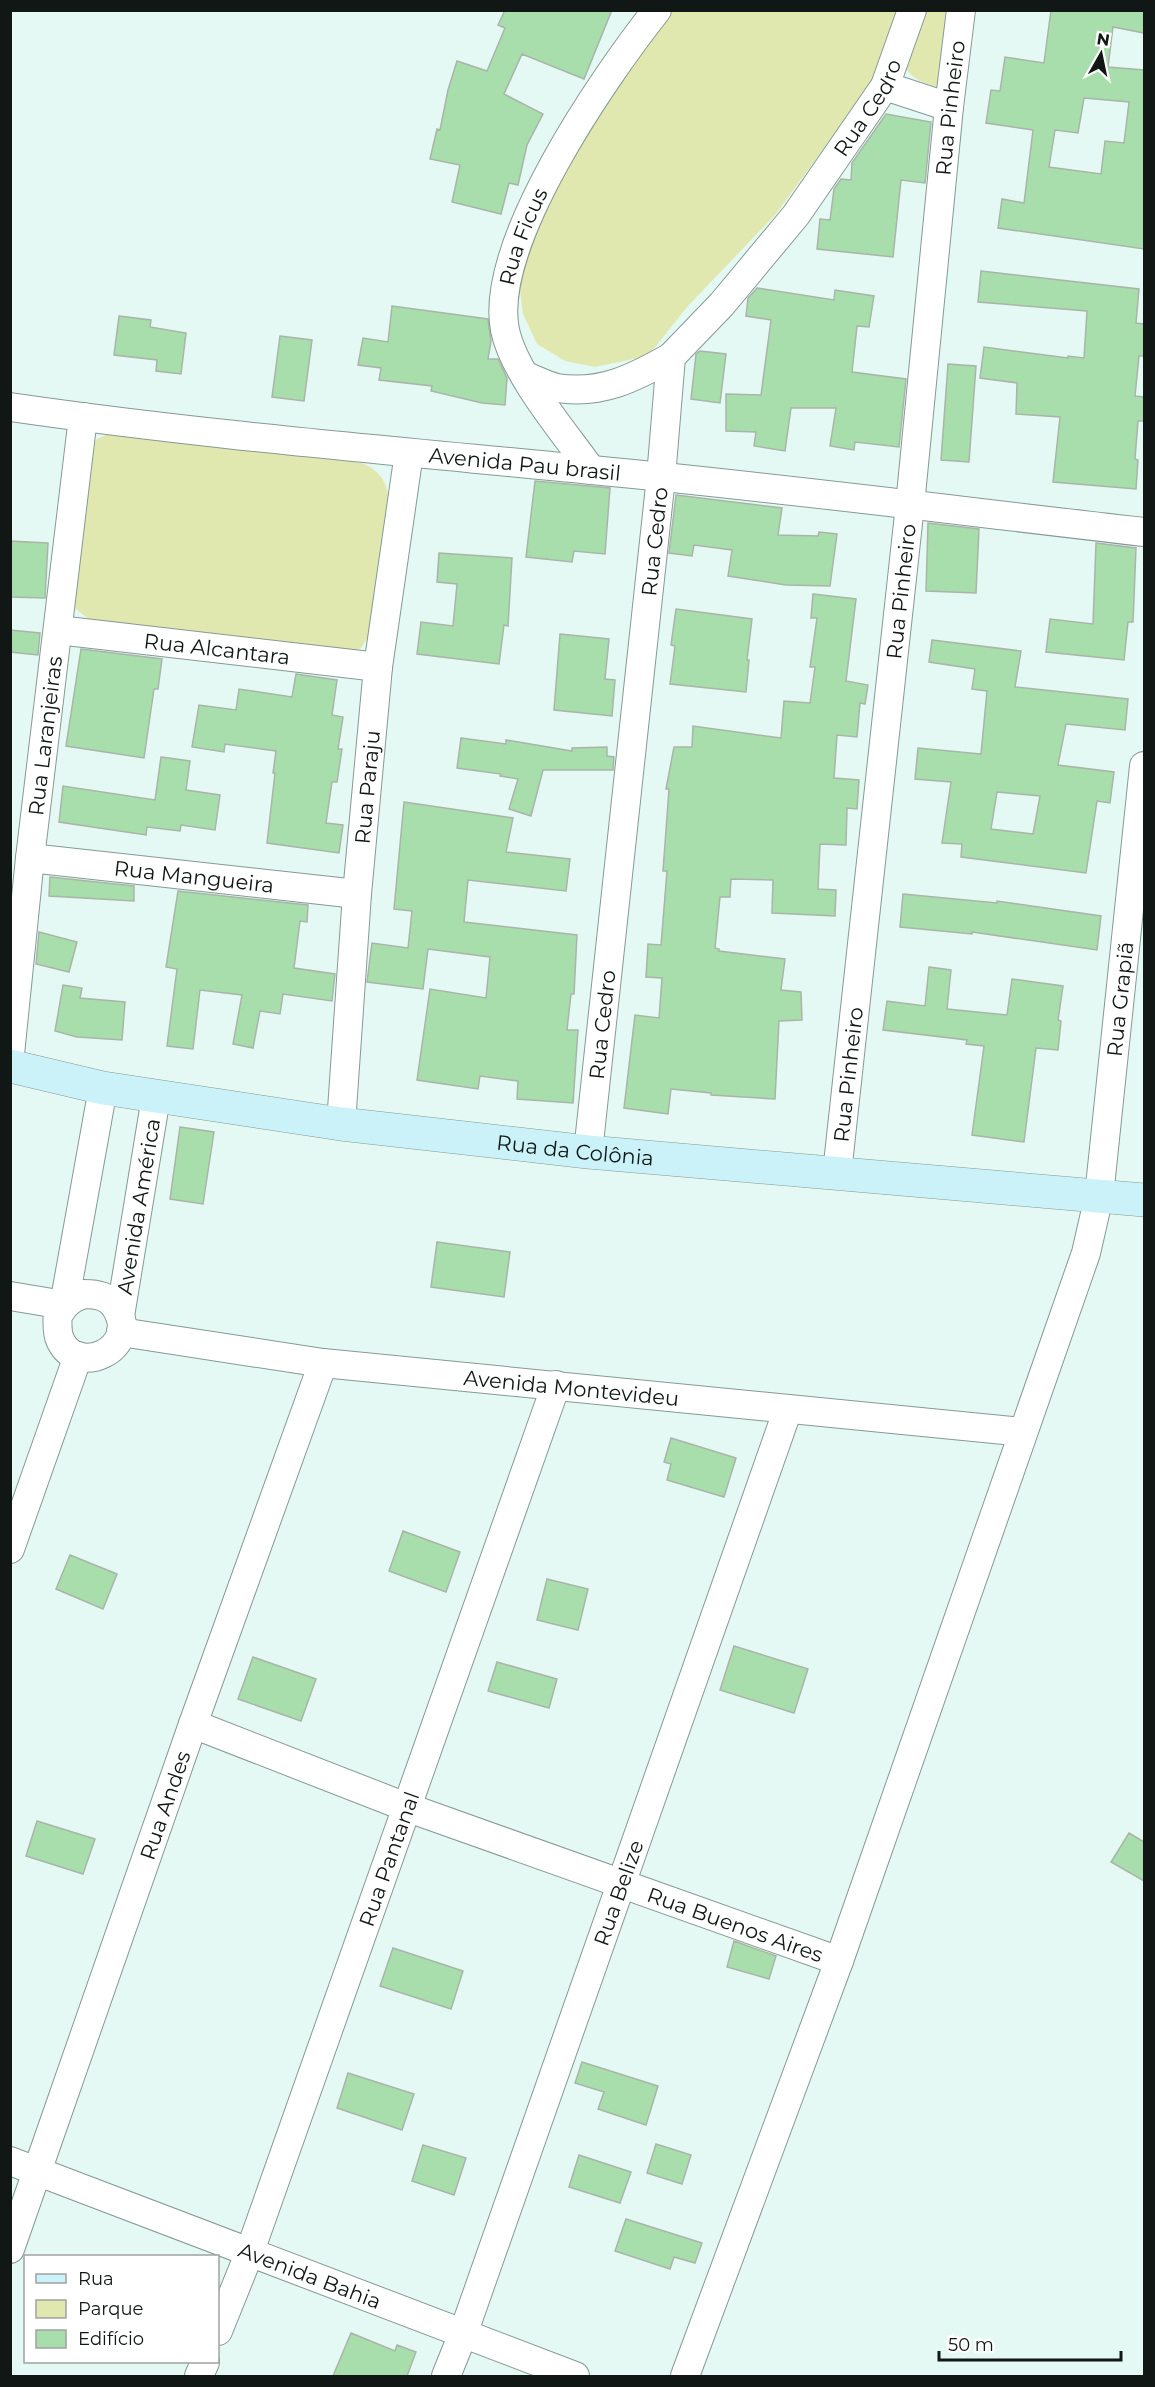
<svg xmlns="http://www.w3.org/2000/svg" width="1155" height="2387" viewBox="0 0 1155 2387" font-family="Montserrat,sans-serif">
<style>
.green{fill:#e1e8af}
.building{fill:#a8ddac;stroke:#a9b5a9;stroke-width:1.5;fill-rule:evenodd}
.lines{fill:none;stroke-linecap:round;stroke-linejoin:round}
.street-casing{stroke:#869994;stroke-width:30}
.secondary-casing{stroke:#869994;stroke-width:34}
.street{stroke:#fff;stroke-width:28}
.secondary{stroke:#caf2f8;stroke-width:33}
.labels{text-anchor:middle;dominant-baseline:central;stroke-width:5;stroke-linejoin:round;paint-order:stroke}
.street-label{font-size:21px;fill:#101715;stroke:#fff}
</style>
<rect width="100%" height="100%" fill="#e5f9f4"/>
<path class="green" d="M 667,11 L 896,11 L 895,42 L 871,83 L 829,141 L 776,214 L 688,306 L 648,356 L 595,367 L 565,361 L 537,344 L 523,314 L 518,276 L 540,206 Z
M 924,11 L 946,11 L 938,87 C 924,83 913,80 905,67 Z
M 111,433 L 362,463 C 380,471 388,482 389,502 L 371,632 L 361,648 L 353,653 L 90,620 L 77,610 L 72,603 L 92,444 L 97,439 Z"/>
<path class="building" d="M 505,10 L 612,10 L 584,79 L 522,54 L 504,94 L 543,114 L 527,145 L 518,185 L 509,183 L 501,214 L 452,202 L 460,165 L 430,159 L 437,129 L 440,130 L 448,90 L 457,61 L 487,71 L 505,28 L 498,25 Z
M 1051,10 L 1144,10 L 1144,33 L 1113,27 L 1108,67 L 1144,70 L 1144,249 L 998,228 L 1002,199 L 1024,203 L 1033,130 L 986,123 L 991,90 L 1000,91 L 1005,57 L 1044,63 ZM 1084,98 L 1129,102 L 1124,143 L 1105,141 L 1101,174 L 1049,167 L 1055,130 L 1078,133 Z
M 886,114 L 931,122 L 925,183 L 901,180 L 893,257 L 817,249 L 820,219 L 830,220 L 834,189 L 841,179 L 851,180 L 852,163 Z
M 981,271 L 1139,289 L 1136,323 L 1144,324 L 1144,356 L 1139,356 L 1135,396 L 1144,397 L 1144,421 L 1138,421 L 1135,459 L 1138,460 L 1136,489 L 1053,482 L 1060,417 L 1016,414 L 1017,383 L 980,378 L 984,347 L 1068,358 L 1068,356 L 1084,358 L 1087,311 L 978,302 Z
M 757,288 L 834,300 L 835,290 L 874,296 L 869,327 L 857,326 L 852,372 L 906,379 L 899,447 L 855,442 L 854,450 L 830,446 L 836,408 L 791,408 L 785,451 L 754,446 L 756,432 L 726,431 L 726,394 L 761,395 L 771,320 L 746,316 L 748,298 Z
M 392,306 L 488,319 L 491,341 L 488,359 L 498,359 L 507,378 L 505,405 L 482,403 L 431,391 L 432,386 L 379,380 L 381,368 L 358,365 L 363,338 L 388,342 Z
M 119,316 L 151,320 L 150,327 L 186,333 L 181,374 L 156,371 L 157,360 L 114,355 Z
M 280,336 L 312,340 L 304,401 L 272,397 Z
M 700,351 L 726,354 L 720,403 L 691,399 L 696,354 Z
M 948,364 L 976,366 L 969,462 L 941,460 Z
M 535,481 L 610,488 L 605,554 L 574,551 L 572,562 L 526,557 Z
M 676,495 L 782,508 L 778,535 L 818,536 L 819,532 L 837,534 L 830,586 L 786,585 L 728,576 L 732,550 L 694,545 L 692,556 L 669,553 Z
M 928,523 L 979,529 L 976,593 L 926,591 Z
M 10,541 L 48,543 L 45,598 L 10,597 Z
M 1096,543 L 1136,548 L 1133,622 L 1128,622 L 1124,660 L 1046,652 L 1050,619 L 1093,624 Z
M 439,553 L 512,558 L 508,626 L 504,625 L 499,664 L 417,654 L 421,622 L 453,626 L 457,584 L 437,582 Z
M 813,594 L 856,599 L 846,681 L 868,685 L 865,704 L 860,703 L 857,737 L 837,735 L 834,778 L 859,780 L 857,809 L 847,808 L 846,845 L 820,844 L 818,889 L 836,890 L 835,916 L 772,913 L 773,880 L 731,879 L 730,897 L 720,897 L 715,948 L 719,949 L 719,951 L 785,959 L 781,990 L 801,992 L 802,1020 L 779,1021 L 775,1099 L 711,1095 L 711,1093 L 671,1089 L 668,1114 L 624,1108 L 635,1015 L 659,1018 L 662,978 L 646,977 L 648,944 L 661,945 L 667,871 L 663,871 L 669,789 L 666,789 L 674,747 L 692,747 L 693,726 L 781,738 L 784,701 L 810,703 L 815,667 L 810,667 L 817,618 L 811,618 Z
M 676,609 L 752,619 L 747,660 L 749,660 L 746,692 L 670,684 L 675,646 L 671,645 Z
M 10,630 L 40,633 L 38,655 L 10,652 Z
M 560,634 L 609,639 L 605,679 L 615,680 L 612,716 L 554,710 Z
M 932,640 L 1021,651 L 1015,687 L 1128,699 L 1125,730 L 1066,724 L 1058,765 L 1114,772 L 1110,803 L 1097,801 L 1086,873 L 961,857 L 962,844 L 942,843 L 951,782 L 915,779 L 918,748 L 981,754 L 987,691 L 972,689 L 975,669 L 929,662 ZM 997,792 L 1040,796 L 1033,834 L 991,829 Z
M 81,649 L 162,659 L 158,689 L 154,689 L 144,758 L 66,746 Z
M 296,674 L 337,680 L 332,715 L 343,717 L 338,749 L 342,749 L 337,782 L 332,782 L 326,823 L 343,825 L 339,853 L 267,843 L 275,773 L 273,773 L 276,751 L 225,744 L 224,752 L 192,747 L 199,705 L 236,710 L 239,689 L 292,697 Z
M 461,738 L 506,744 L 506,740 L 572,751 L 572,748 L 607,747 L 607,756 L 614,757 L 613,770 L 543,770 L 531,816 L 509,809 L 518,779 L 500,776 L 501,774 L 457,768 Z
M 161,757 L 190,761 L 186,790 L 220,795 L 215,830 L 181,825 L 180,831 L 147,827 L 146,835 L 59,822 L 63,786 L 155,800 Z
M 404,802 L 513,818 L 506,852 L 570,859 L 566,891 L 468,880 L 464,922 L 577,935 L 574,994 L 571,994 L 567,1030 L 578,1030 L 573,1103 L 517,1099 L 518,1081 L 480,1076 L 478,1089 L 417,1080 L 430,989 L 486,998 L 490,957 L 428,949 L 423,989 L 367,982 L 372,943 L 408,948 L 412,911 L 394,909 Z
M 50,877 L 134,886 L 134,901 L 49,896 Z
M 178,891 L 308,905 L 307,922 L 300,921 L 294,968 L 335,974 L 332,1001 L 283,994 L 280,1014 L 260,1011 L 253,1048 L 233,1044 L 242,995 L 200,990 L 193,1049 L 167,1046 L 177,969 L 166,967 Z
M 903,894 L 997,903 L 997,901 L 1101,916 L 1097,950 L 972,932 L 972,934 L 900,927 Z
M 39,932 L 77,942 L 69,972 L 36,964 Z
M 929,967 L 951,970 L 947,1009 L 1007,1015 L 1012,979 L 1063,986 L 1058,1020 L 1061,1021 L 1058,1050 L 1036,1048 L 1024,1142 L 972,1135 L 984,1046 L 966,1044 L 967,1040 L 883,1030 L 887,1001 L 925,1006 Z
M 63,985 L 82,988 L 80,998 L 125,1002 L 122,1040 L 77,1037 L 55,1031 Z
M 180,1127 L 214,1132 L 203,1204 L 170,1199 Z
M 437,1242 L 510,1252 L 504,1297 L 431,1287 Z
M 671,1438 L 736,1458 L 724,1497 L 667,1480 L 671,1464 L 664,1462 Z
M 403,1531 L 460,1552 L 446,1592 L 389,1571 Z
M 70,1555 L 117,1574 L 103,1609 L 56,1589 Z
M 547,1579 L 588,1589 L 578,1630 L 537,1620 Z
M 734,1646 L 808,1669 L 794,1713 L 720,1690 Z
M 253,1657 L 316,1679 L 301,1721 L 238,1699 Z
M 497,1662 L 557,1679 L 549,1708 L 488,1691 Z
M 37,1821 L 95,1839 L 83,1874 L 26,1856 Z
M 1129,1833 L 1144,1842 L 1144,1881 L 1111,1862 Z
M 734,1941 L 776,1956 L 769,1979 L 727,1967 Z
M 393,1948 L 463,1971 L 451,2009 L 380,1986 Z
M 582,2062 L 658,2086 L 646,2125 L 598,2109 L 604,2092 L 575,2083 Z
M 348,2073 L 414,2094 L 402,2130 L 337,2108 Z
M 656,2144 L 691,2155 L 682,2184 L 647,2173 Z
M 423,2145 L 466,2158 L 454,2195 L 412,2181 Z
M 579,2155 L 631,2172 L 620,2203 L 569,2187 Z
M 626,2219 L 702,2243 L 695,2263 L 674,2257 L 670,2269 L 615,2251 Z
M 351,2333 L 395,2351 L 397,2345 L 416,2352 L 407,2376 L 333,2376 Z"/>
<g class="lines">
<g class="street-casing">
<g id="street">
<path d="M 885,86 L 949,107"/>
<path d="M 526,376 C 536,380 547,386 557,388 C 601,395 634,378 671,357"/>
<path id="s1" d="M 10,407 C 203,435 398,451 592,470 C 776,487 960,511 1144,532"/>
<path id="s2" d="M 591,470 C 565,433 514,374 505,330 C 488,244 604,77 657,10"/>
<path id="s3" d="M 58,630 L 378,667"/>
<path id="s4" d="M 30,858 L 357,894"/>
<path id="s5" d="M 10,1054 L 30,858 L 83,417"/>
<path id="s6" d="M 341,1124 L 357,894 L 378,667 L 409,453"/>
<path id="s7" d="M 588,1152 L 661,477 L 671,357 L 722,304 L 796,215 L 885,86 L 912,10"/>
<path id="s8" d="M 837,1173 L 910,505 L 949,107 L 961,10"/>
<path d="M 84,1294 C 97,1294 109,1296 116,1308 C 142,1349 74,1380 59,1337 C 56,1327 58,1314 58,1304 L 59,1314 C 65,1303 72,1298 84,1294 Z"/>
<path d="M 10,1296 L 58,1304"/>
<path d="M 64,1305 L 103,1088"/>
<path id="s9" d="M 120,1316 L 156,1097"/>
<path id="s10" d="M 121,1332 L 323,1363 L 1023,1432"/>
<path d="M 10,1549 L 78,1356"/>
<path id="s11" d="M 193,1724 L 406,1807 L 839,1961"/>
<path id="s12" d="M 10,2161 L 575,2376"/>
<path id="s13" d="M 10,2249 L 193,1724 L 323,1363"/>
<path id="s14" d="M 218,2331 L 249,2254 L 556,1385"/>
<path d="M 199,2376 L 205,2362"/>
<path id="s15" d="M 446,2376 L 463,2334 L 788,1409"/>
<path id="s16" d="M 685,2376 L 839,1961 L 1086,1253 L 1099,1196 L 1144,766"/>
</g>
</g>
<g class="secondary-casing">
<g id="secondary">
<path id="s17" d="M 10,1066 L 103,1088 L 341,1124 L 588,1152 L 1144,1200"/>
</g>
</g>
<use href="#street" class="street"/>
<use href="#secondary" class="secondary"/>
</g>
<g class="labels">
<g class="street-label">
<text stroke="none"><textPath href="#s7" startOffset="1118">Rua Cedro</textPath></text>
<text stroke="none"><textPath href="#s8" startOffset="1071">Rua Pinheiro</textPath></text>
<text stroke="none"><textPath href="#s2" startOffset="262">Rua Ficus</textPath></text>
<text stroke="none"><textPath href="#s1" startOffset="518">Avenida Pau brasil</textPath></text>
<text stroke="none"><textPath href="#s7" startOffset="614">Rua Cedro</textPath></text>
<text stroke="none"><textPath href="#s8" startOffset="585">Rua Pinheiro</textPath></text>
<text stroke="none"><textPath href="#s3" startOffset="160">Rua Alcantara</textPath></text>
<text stroke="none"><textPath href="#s5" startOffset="320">Rua Laranjeiras</textPath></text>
<text stroke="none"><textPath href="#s6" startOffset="338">Rua Paraju</textPath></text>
<text stroke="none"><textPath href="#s4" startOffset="165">Rua Mangueira</textPath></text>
<text stroke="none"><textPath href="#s16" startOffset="1449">Rua Grapiã</textPath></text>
<text stroke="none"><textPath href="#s7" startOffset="128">Rua Cedro</textPath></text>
<text stroke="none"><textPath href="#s8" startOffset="99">Rua Pinheiro</textPath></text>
<text stroke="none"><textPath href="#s17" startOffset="572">Rua da Colônia</textPath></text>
<text stroke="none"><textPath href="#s9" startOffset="111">Avenida América</textPath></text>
<text stroke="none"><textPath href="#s10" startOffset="454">Avenida Montevideu</textPath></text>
<text stroke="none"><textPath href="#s13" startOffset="470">Rua Andes</textPath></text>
<text stroke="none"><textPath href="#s14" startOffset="502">Rua Pantanal</textPath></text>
<text stroke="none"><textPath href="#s15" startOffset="513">Rua Belize</textPath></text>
<text stroke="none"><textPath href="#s11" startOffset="578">Rua Buenos Aires</textPath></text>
<text stroke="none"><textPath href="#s12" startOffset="321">Avenida Bahia</textPath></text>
</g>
</g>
<rect width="1155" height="2387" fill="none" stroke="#101715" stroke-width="24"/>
<rect x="24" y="2255" width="195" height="108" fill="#ffffff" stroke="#9fa2a1" stroke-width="1.5"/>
<rect x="36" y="2274" width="30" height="9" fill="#caf2f8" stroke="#9fa2a1" stroke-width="1.5"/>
<text x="78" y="2285" font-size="18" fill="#101715">Rua</text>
<rect x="36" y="2300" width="30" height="18" fill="#e1e8af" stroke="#9fa2a1" stroke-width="1.5"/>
<text x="78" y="2315" font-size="18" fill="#101715">Parque</text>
<rect x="36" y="2330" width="30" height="18" fill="#a8ddac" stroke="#9fa2a1" stroke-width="1.5"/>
<text x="78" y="2345" font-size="18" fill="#101715">Edifício</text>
<g transform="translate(1101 54) rotate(9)" stroke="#ffffff" stroke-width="4.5" paint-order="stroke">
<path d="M0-4.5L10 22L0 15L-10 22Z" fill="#101715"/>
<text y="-9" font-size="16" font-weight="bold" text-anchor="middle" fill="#101715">N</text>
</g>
<path d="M939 2351v9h182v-9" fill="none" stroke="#101715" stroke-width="3"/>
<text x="948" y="2351" font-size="18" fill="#101715" stroke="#ffffff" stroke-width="4.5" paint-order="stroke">50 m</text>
</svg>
